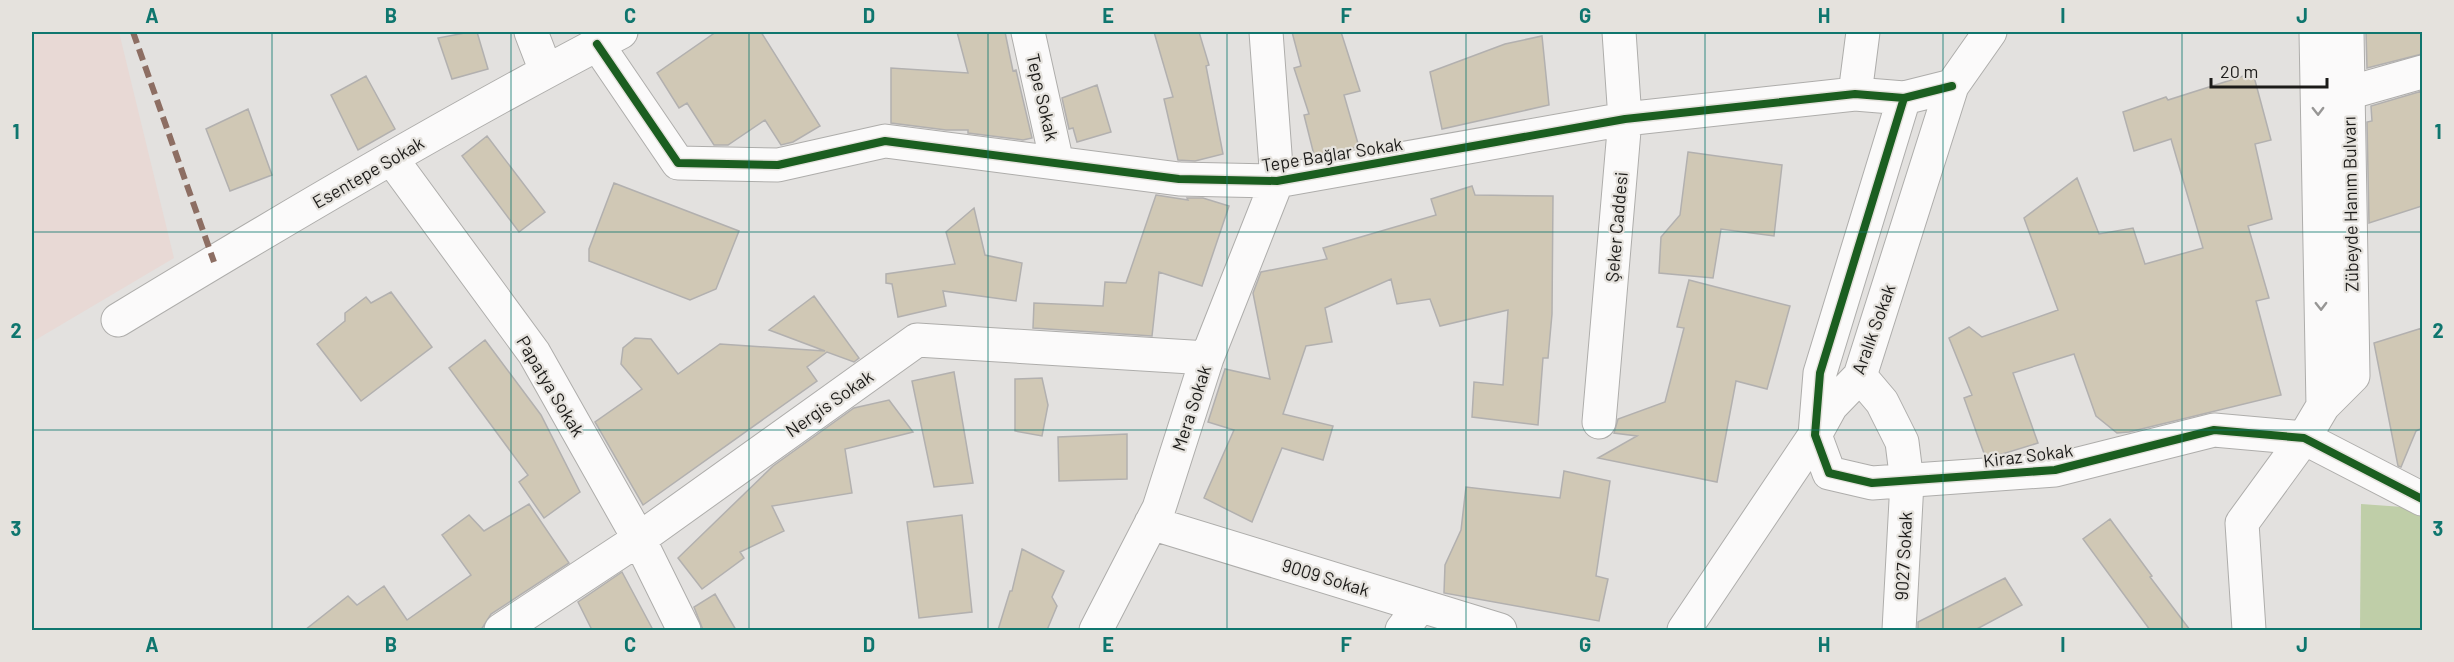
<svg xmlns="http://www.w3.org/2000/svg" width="2454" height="662" viewBox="0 0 2454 662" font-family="Barlow,sans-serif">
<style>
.education{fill:#e8d9d5}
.green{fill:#bfcea8}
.building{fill:#d0c8b5;stroke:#b2b0af;stroke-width:1.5}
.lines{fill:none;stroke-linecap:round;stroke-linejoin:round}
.street-casing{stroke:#aeadab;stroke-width:35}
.secondary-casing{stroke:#aeadab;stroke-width:35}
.street{stroke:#fbfafa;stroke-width:33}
.secondary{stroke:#fbfafa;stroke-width:33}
.quiet{stroke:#8d6e63;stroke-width:6;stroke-dasharray:12 6;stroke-linecap:butt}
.cycleway-casing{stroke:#e5e2dd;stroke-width:11}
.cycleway{stroke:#1b5e20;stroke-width:8}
.oneway{stroke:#979695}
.grid{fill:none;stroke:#0f766e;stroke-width:1.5;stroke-opacity:0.55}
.labels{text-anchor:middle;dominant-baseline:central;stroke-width:4.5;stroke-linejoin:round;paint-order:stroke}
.street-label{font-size:18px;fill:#1c1b19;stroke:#e5e2dd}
.neatline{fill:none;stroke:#0f766e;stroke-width:2}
.grid-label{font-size:20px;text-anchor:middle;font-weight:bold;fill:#0f766e}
</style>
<rect width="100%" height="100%" fill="#e3e1df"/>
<path class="education" d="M 32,32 L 119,32 L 174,258 L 32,342 Z"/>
<path class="green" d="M 2361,504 L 2417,508 L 2422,511 L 2422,630 L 2360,630 Z"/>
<path class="building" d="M 470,32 L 477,32 L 488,69 L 452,79 L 438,38 Z
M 716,32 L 761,32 L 820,126 L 793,142 L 781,145 L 765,120 L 728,145 L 714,145 L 687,103 L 679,108 L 657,73 Z
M 957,32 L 1005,32 L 1013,71 L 1016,70 L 1032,138 L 1023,140 L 968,133 L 968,130 L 946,130 L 891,123 L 891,68 L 968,73 Z
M 1154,32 L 1199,32 L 1209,65 L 1206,66 L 1223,154 L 1195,161 L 1178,160 L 1164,99 L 1173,97 Z
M 1292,32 L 1341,32 L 1360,91 L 1344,95 L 1359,147 L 1314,155 L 1304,115 L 1309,114 L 1294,68 L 1301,66 Z
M 2366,32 L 2422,32 L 2422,54 L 2367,68 Z
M 1542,36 L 1549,105 L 1442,129 L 1430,72 L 1505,44 Z
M 2253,73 L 2271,140 L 2255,144 L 2272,219 L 2248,226 L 2269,298 L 2256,301 L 2281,395 L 2129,432 L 2117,433 L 2096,416 L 2074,354 L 2013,373 L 2038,443 L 1999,455 L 1985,456 L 1964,398 L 1972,395 L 1949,338 L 1969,327 L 1982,337 L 2058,310 L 2024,218 L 2077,178 L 2099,234 L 2133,228 L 2145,264 L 2203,248 L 2171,139 L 2134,151 L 2123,112 L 2166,97 L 2168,100 Z
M 366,76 L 395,129 L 358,150 L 331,95 Z
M 1097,85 L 1111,132 L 1077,142 L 1073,128 L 1069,129 L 1062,98 Z
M 2422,91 L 2422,206 L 2369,223 L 2367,122 L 2372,121 L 2371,106 Z
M 248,109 L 272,175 L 230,191 L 206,129 Z
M 487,136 L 545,212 L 519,232 L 462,156 Z
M 1688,152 L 1782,165 L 1774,236 L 1721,229 L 1713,278 L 1659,273 L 1661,237 L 1680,215 Z
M 614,183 L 739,231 L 716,289 L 690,300 L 589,261 L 589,249 Z
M 1472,186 L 1475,195 L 1553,196 L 1552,314 L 1548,358 L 1543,358 L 1538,425 L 1472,417 L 1474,382 L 1503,385 L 1508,310 L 1440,326 L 1430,299 L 1397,304 L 1391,279 L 1325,308 L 1332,342 L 1306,346 L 1283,414 L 1333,426 L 1323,460 L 1282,448 L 1252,522 L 1204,498 L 1234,430 L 1208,422 L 1225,369 L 1270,379 L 1253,293 L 1261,272 L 1327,259 L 1323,248 L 1436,215 L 1431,199 Z
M 1156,195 L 1188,200 L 1187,198 L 1203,198 L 1229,206 L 1202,286 L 1159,272 L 1152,336 L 1033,328 L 1034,303 L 1103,306 L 1105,282 L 1126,283 Z
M 974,208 L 985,255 L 1022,263 L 1016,301 L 943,291 L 946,306 L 898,317 L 892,284 L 886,283 L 886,274 L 955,264 L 946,232 Z
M 1689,280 L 1790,306 L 1767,389 L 1736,381 L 1717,482 L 1598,458 L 1637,436 L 1614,433 L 1618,419 L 1665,402 L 1684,328 L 1677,327 Z
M 391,292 L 432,347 L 361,401 L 317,344 L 345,321 L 345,313 L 366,297 L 371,303 Z
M 814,296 L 859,358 L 854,362 L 827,352 L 807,367 L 817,381 L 643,505 L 595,422 L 642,389 L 621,364 L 623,348 L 635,338 L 651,339 L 678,374 L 720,344 L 825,351 L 769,330 Z
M 2422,328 L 2422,428 L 2416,431 L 2401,467 L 2398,466 L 2374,343 Z
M 485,340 L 541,415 L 580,492 L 544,518 L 519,482 L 528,475 L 449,368 Z
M 954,372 L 973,483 L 934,487 L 912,381 Z
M 1042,378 L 1048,405 L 1042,436 L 1015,431 L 1015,379 Z
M 889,400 L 913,432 L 845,449 L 852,493 L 772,506 L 784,531 L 740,552 L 744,558 L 702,589 L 678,558 L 773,466 L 854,408 Z
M 1127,434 L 1127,479 L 1059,481 L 1058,437 Z
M 1564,471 L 1610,481 L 1596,576 L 1608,579 L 1599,621 L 1444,593 L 1445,565 L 1461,530 L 1466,487 L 1560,498 Z
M 529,504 L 569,563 L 491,614 L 481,630 L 305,630 L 348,596 L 357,605 L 384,586 L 407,620 L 471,575 L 442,535 L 469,515 L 484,531 Z
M 962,515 L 972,612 L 919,618 L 907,522 Z
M 2110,519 L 2152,576 L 2150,577 L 2190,630 L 2150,630 L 2083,539 Z
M 1022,549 L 1064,571 L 1052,597 L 1057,606 L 1047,630 L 998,630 L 1010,591 L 1012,591 Z
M 622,572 L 653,630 L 592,630 L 578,602 Z
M 2005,578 L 2022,605 L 1975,630 L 1918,630 L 1918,622 Z
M 715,594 L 736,630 L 703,630 L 694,607 Z"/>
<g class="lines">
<g class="street-casing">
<path id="street" d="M 531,32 L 546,71
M 1028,32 L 1057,163
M 597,44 L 678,163 L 778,165 L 885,141 L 1179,179 L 1277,181 L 1625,119 L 1855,94 L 1904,98 L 1952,86
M 2348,93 L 2422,72
M 1855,94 L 1863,32
M 1904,98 L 1820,373 L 1815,435 L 1829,473 L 1872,483 L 2055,470 L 2214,430 L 2304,438 L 2422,499
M 391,158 L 534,353 L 639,539 L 684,630
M 118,320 C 283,220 450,121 621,32
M 1860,376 L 1882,402 L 1902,442 L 1907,482 L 1899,630
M 1599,422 L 1625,119 L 1619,32
M 1151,523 L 1500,630
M 501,630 L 639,539 L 917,340 L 1207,358
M 1096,630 L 1159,508 L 1207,358 L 1277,181 L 1266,32
M 1402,630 L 1420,606
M 1684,630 L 1815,435 L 1831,406 L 1860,376 L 1952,86 L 1990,32"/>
</g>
<g class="secondary-casing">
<path id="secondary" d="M 2316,32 L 2323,406
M 2249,630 L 2242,523 L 2304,438 L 2323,406 L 2353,376 L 2347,32"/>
</g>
<use href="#street" class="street"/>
<use href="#secondary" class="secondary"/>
<path class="quiet" d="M 133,32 L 214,262"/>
<g class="cycleway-casing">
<path id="cycleway" d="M 597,44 L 678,163 L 778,165 L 885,141 L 1179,179 L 1277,181 L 1625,119 L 1855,94 L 1904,98 L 1952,86
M 1904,98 L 1820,373 L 1815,435 L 1829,473 L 1872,483 L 2055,470 L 2214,430 L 2304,438 L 2422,499"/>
</g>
<use href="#cycleway" class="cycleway"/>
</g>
<defs><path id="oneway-chevron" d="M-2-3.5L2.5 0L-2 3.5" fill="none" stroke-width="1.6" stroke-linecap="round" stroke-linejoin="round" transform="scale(1.5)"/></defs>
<g class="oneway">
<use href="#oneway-chevron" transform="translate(2318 111) rotate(89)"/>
<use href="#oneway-chevron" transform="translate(2321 306) rotate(89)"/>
</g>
<path class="grid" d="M 272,32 L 272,630M 511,32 L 511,630M 749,32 L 749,630M 988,32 L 988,630M 1227,32 L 1227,630M 1466,32 L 1466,630M 1705,32 L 1705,630M 1943,32 L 1943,630M 2182,32 L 2182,630M 32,232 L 2422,232M 32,430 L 2422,430"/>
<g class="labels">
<g class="street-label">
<text transform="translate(1043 97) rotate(77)">Tepe Sokak</text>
<text transform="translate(1332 154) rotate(-9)">Tepe Bağlar Sokak</text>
<text transform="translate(368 172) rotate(-30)">Esentepe Sokak</text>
<text transform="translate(2350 204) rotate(-91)">Zübeyde Hanım Bulvarı</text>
<text transform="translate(1616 227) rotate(-85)">Şeker Caddesi</text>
<text transform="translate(1873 329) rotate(-70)">Aralık Sokak</text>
<text transform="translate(551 386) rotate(59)">Papatya Sokak</text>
<text transform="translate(829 403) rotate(-35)">Nergis Sokak</text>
<text transform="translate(1191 408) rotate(-72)">Mera Sokak</text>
<text transform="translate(2028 455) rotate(-7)">Kiraz Sokak</text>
<text transform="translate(1903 556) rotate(-87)">9027 Sokak</text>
<text transform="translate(1326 577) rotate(17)">9009 Sokak</text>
</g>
</g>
<rect width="2454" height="662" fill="none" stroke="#e5e2dd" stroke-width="66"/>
<path d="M2211 78v9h116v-9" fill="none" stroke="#1c1b19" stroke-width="3"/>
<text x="2220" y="78" font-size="18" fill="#1c1b19" stroke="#e5e2dd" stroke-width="4.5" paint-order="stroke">20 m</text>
<rect x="33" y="33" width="2388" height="596" class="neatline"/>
<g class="grid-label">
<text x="152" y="23">A</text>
<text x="391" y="23">B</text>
<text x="630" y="23">C</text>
<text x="869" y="23">D</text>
<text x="1108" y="23">E</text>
<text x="1346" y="23">F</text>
<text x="1585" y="23">G</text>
<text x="1824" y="23">H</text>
<text x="2063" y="23">I</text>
<text x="2302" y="23">J</text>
<text x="16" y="139">1</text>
<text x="2438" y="139">1</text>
<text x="16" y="338">2</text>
<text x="2438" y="338">2</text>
<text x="16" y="536">3</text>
<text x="2438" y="536">3</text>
<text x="152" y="652">A</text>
<text x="391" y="652">B</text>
<text x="630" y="652">C</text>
<text x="869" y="652">D</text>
<text x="1108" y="652">E</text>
<text x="1346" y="652">F</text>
<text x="1585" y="652">G</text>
<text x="1824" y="652">H</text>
<text x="2063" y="652">I</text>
<text x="2302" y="652">J</text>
</g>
</svg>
